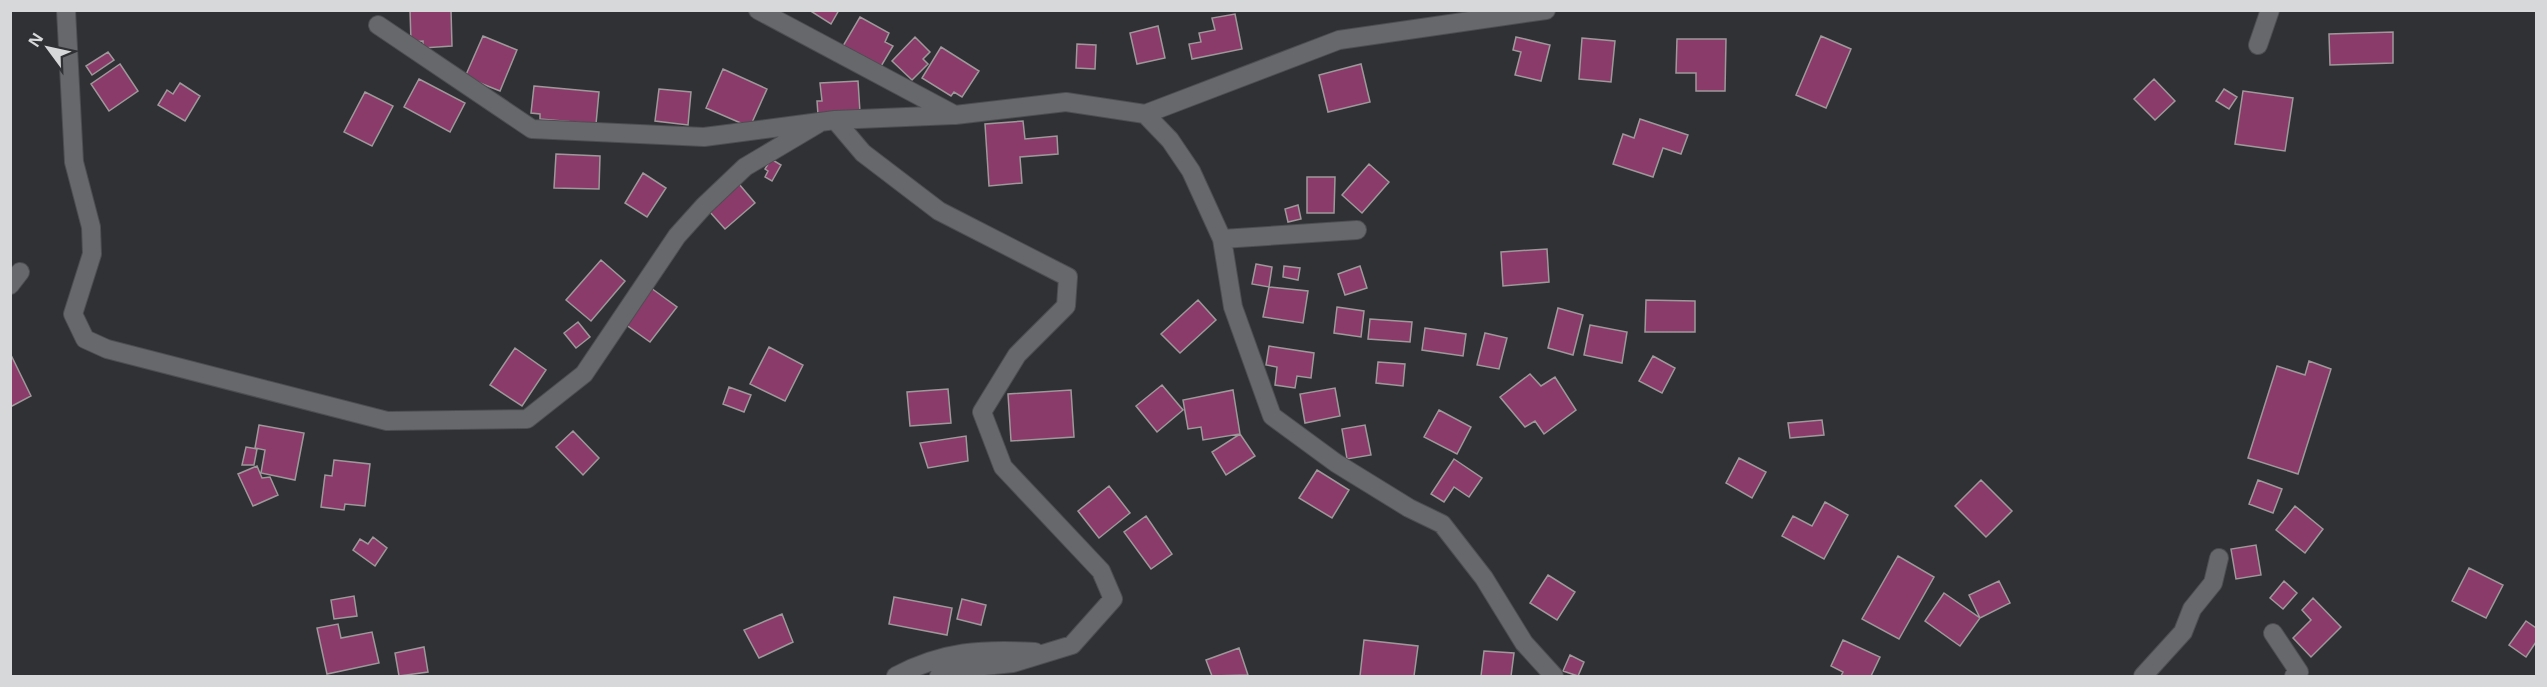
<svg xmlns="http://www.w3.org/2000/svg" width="2547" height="687" viewBox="0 0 2547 687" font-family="'Open Sans',sans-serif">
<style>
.building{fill:#8b3b6a;stroke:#9d989a;stroke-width:1.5}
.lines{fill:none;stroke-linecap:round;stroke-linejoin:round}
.minor-casing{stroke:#4d4e51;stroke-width:20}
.minor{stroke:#67686c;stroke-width:18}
</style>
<rect width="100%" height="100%" fill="#303135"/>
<path class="building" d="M 410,10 L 451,10 L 452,46 L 423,48 L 423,41 L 411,42 Z
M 809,10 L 839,10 L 831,24 Z
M 1235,14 L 1242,49 L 1192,59 L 1189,44 L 1201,42 L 1199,33 L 1215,30 L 1212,18 Z
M 860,17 L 889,33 L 885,42 L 893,46 L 880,68 L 843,46 Z
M 1158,26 L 1165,58 L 1137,64 L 1130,33 Z
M 2393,32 L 2393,63 L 2330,65 L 2329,34 Z
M 483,36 L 517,50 L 500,91 L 465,77 Z
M 1821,36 L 1851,49 L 1826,108 L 1796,95 Z
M 915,37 L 930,52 L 923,59 L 928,64 L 912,80 L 892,61 Z
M 1516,37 L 1550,45 L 1541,81 L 1515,75 L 1521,52 L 1513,50 Z
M 1582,38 L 1615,41 L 1611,82 L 1579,79 Z
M 1677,39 L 1726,39 L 1725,91 L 1696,91 L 1696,73 L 1676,73 Z
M 1077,44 L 1096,45 L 1095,69 L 1076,68 Z
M 941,47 L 979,71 L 962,97 L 954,92 L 951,96 L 922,78 Z
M 108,52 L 114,60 L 92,75 L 86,66 Z
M 120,64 L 138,91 L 109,111 L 91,84 Z
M 1361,64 L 1370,102 L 1328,112 L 1319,75 Z
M 723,69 L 767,89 L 750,127 L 706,108 Z
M 419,79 L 465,103 L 450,132 L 404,107 Z
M 2154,79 L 2175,101 L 2155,120 L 2134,99 Z
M 858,81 L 860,112 L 818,115 L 817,101 L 822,101 L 820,83 Z
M 180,83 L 200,96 L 185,121 L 158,105 L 167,90 L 173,94 Z
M 534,86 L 599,92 L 596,124 L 540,119 L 540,114 L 531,113 Z
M 659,89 L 691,92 L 688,125 L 655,121 Z
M 2224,89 L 2237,97 L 2229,109 L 2216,101 Z
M 2243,91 L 2293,98 L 2285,151 L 2235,144 Z
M 365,92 L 393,106 L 372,146 L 344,132 Z
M 1640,119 L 1688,135 L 1681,154 L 1663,148 L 1653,177 L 1613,164 L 1623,134 L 1634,138 Z
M 1023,121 L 1025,139 L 1057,136 L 1058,154 L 1020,157 L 1022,183 L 989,186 L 985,124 Z
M 556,154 L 600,156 L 599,189 L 554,188 Z
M 771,159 L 781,165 L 772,181 L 765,177 L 768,171 L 765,169 Z
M 1369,164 L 1389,182 L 1362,213 L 1342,195 Z
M 643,173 L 666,188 L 647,217 L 625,203 Z
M 1307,177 L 1335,177 L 1334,213 L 1307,213 Z
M 739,184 L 755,203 L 725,229 L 709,211 Z
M 1298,205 L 1301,219 L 1288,222 L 1285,209 Z
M 1547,249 L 1549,282 L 1503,286 L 1501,252 Z
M 601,260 L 625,281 L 591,321 L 566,300 Z
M 1256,264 L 1272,267 L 1269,287 L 1252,284 Z
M 1284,266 L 1300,268 L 1298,280 L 1283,277 Z
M 1360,266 L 1367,288 L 1345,295 L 1338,274 Z
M 1269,287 L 1308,291 L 1303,323 L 1263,317 Z
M 651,288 L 677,307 L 650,342 L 625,324 Z
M 1198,300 L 1216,320 L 1180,353 L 1161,334 Z
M 1646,300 L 1695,301 L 1695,332 L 1645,332 Z
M 1337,307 L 1364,311 L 1361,337 L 1334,333 Z
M 1558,308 L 1583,315 L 1573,355 L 1548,348 Z
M 1370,319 L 1412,322 L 1410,342 L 1368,339 Z
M 578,322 L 590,337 L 576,348 L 564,333 Z
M 1590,325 L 1627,332 L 1622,363 L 1584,355 Z
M 1425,328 L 1466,334 L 1463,356 L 1422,350 Z
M 1485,333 L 1507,338 L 1499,369 L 1477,365 Z
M 1269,346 L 1314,353 L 1311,378 L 1297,376 L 1295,388 L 1275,385 L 1277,367 L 1266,365 Z
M 769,347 L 803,365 L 785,401 L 750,384 Z
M 515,348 L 546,370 L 522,406 L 490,385 Z
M 10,353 L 31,396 L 12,406 L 10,404 Z
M 1653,356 L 1675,368 L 1662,393 L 1639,381 Z
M 2309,361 L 2331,369 L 2298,474 L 2248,458 L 2277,366 L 2305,375 Z
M 1378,362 L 1405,364 L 1403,386 L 1376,383 Z
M 1530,374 L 1541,386 L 1555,377 L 1576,410 L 1544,434 L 1535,421 L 1525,427 L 1500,397 Z
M 1162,385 L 1183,410 L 1157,432 L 1136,406 Z
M 729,387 L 751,395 L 744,412 L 723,404 Z
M 1335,388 L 1340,416 L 1305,423 L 1300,394 Z
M 948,389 L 951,423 L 910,426 L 907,392 Z
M 1071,390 L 1074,437 L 1011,441 L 1008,394 Z
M 1233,390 L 1240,434 L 1203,440 L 1201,427 L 1188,429 L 1183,400 Z
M 1439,410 L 1471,427 L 1457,454 L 1424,437 Z
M 1822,420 L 1824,435 L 1790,438 L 1788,423 Z
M 259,425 L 304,433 L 295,480 L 261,473 L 265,450 L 255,448 Z
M 1365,425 L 1371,455 L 1347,459 L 1342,429 Z
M 573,431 L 599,458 L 583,475 L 556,447 Z
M 1240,434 L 1255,456 L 1226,475 L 1212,452 Z
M 966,436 L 968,461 L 928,468 L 920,443 Z
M 246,447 L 257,449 L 254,465 L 242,465 Z
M 1739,458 L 1766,472 L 1752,498 L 1726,483 Z
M 1454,459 L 1482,478 L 1469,497 L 1454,487 L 1444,502 L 1431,494 Z
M 334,460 L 370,464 L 365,506 L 345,504 L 344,510 L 321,507 L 325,475 L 332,476 Z
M 257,466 L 262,478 L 270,477 L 278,495 L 253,506 L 238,474 Z
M 1317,470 L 1349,490 L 1332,518 L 1299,498 Z
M 1981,480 L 2012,511 L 1986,537 L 1955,506 Z
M 2258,480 L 2282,489 L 2273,513 L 2249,504 Z
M 1109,486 L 1130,513 L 1099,538 L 1078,511 Z
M 1825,502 L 1848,515 L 1824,559 L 1782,536 L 1793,516 L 1812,526 Z
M 2295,506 L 2323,529 L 2305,553 L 2276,530 Z
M 1146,516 L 1172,554 L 1151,569 L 1124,532 Z
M 373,537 L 387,548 L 375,566 L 353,550 L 360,539 L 368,544 Z
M 2256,545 L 2261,575 L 2236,579 L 2231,549 Z
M 1898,556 L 1934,577 L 1899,639 L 1862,619 Z
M 2469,568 L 2503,585 L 2486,618 L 2452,601 Z
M 1548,575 L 1575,592 L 1557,620 L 1530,603 Z
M 1999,581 L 2010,603 L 1980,618 L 1969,595 Z
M 2284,581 L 2297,593 L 2283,609 L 2270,598 Z
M 1944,593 L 1980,618 L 1960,646 L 1925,621 Z
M 354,596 L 357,616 L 334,619 L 331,600 Z
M 894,597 L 952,608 L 947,635 L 889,624 Z
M 2313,598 L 2341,627 L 2311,657 L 2293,638 L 2311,620 L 2302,610 Z
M 962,599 L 986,605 L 981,625 L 957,619 Z
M 782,614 L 793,642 L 759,658 L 744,630 Z
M 2526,621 L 2536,628 L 2536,642 L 2526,657 L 2509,645 Z
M 338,624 L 341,638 L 372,632 L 379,663 L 327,674 L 317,628 Z
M 1364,640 L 1418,646 L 1414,676 L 1360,676 Z
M 1843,640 L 1880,657 L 1871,676 L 1841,676 L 1843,672 L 1831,666 Z
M 424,647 L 428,672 L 399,676 L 395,653 Z
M 1239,648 L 1248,675 L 1212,676 L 1206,660 Z
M 1484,651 L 1514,653 L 1511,676 L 1481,676 Z
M 1570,655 L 1584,662 L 1578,676 L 1563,671 Z"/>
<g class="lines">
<g class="minor-casing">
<path id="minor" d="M 66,10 L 74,162 L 91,227 L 92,254 L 73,314 L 85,339 L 107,349 L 387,421 L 527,419 L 584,374 L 677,236 L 704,206 L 745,167 L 821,122
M 758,10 L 955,115 L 1066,102 L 1145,114 L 1170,140 L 1191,171 L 1222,239 L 1233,307 L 1272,416 L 1336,463 L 1409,508 L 1442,524 L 1484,578 L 1524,643 L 1554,676
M 378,25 L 532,129 L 704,137 L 835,120 L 953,115
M 2258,45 L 2270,10
M 1145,114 L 1339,40 L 1546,10
M 835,120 L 863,153 L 939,211 L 1068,277 L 1066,306 L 1017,355 L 982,412 L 1003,467 L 1101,571 L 1113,599 L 1072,645 L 1013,663 L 964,668 L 939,676
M 1222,239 L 1357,230
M 10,285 L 20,272
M 2273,633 L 2299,672 L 2294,676
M 896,676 C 944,651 982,649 1035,652
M 2143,676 L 2183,632 L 2192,609 L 2213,583 L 2219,558"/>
</g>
<use href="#minor" class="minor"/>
</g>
<rect width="2547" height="687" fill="none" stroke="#d7d8da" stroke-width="24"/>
<g transform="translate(48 48) rotate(303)" stroke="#303135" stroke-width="4.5" paint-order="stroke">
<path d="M0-4.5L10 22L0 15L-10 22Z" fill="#d7d8da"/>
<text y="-9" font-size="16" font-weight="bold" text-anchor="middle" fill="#d7d8da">N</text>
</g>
</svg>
